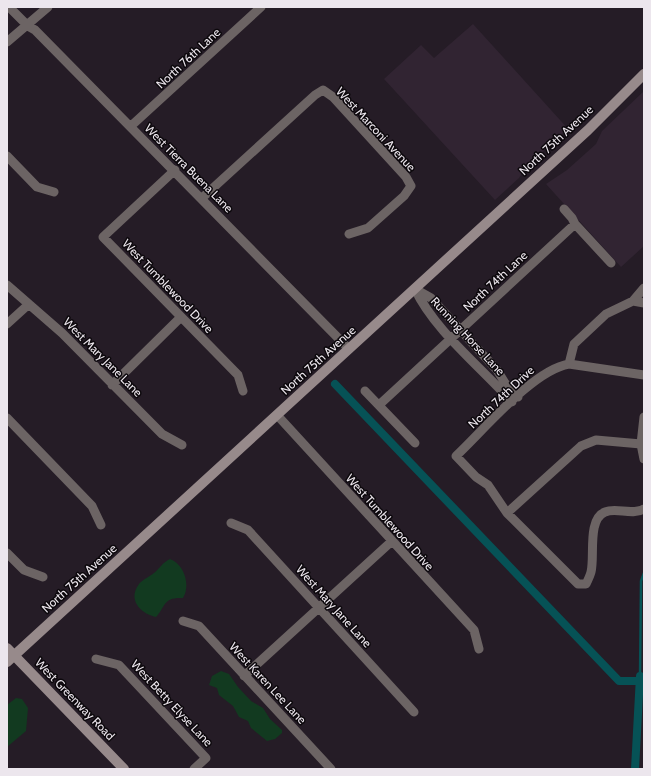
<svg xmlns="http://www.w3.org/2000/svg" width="651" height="776" viewBox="0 0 651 776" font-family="Cabin,sans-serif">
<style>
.built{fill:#312432}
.green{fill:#123a20}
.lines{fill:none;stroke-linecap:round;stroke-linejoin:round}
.stream{stroke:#065256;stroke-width:2.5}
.canal{stroke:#065256;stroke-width:8}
.street{stroke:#6c6464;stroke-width:9}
.secondary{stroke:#978a8b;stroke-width:10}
.labels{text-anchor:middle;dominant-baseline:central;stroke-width:3;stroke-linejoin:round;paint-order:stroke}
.street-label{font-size:12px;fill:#ece6ed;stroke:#0c080c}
</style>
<rect width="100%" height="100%" fill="#251c26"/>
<path class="built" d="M 473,24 L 570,131 L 563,133 L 526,167 L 519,178 L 495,200 L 384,79 L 421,45 L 434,58 Z
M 644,91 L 644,246 L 621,267 L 546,184 L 567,170 L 596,144 L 602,131 Z"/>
<path class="green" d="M 170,559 C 184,564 191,585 183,598 C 163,597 166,606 156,617 C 141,614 127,600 139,584 C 142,580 149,577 154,573 C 160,568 162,563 170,559 Z
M 221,671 L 229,674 L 238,687 L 251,701 L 263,708 L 270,719 L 282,730 L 282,733 L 275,739 L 267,741 L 251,728 L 248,721 L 239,717 L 233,706 L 219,695 L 217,688 L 209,685 L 212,676 Z
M 16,698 L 22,699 L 28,708 L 26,731 L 7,747 L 7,705 Z"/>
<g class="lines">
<path class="stream" d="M 640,676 L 641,581 L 644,573"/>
<path class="canal" d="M 335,384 L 619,681 L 640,681
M 635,769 L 640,676"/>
<path class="street" d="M 9,7 L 28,26 L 35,30 L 349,349
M 7,42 L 48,7
M 131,126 L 261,7
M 7,156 L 37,187 L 54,192
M 175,170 L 103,237 L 238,375 L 243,391
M 202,198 L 315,95 L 323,90 L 333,97 L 406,177 L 411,186 L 404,196 L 368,228 L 349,234
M 564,209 L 572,218 L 575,224 L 611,263
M 7,285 L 62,333 L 162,434 L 182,445
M 415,289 L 431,298 L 497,370 L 505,383 L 518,397
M 415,289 C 434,330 482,368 512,402
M 633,301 L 644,303
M 7,324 L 29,304
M 569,364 L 574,344 L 606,314 L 633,301 L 644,288
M 644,375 L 569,364 C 533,370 483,431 456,456 L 476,477 L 488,485 L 507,513 L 578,584 L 586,584 C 588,580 590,576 591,572 C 595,557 587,519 605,512 C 617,507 631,516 644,509
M 112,385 L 181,317
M 365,391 L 415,443
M 379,405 L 575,224
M 277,415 L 474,630 L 479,649
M 644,417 L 641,444 L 644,459
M 7,418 L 92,506 L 101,525
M 507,513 L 581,446 L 596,440 L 641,444
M 231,523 L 248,530 L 414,712
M 7,553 L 24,570 L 43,577
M 183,621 L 199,626 L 331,769
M 96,659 L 119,665 L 206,758 L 194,769
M 244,676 L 392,541"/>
<path class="secondary" d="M 7,648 L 124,769
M 7,662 L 588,130 L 644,74"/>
</g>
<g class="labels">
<g class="street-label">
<text transform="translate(188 58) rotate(-43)">North 76th Lane</text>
<text transform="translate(376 129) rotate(47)">West Marconi Avenue</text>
<text transform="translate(556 140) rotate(-43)">North 75th Avenue</text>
<text transform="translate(189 168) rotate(45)">West Tierra Buena Lane</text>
<text transform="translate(495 281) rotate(-43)">North 74th Lane</text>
<text transform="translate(168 286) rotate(46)">West Tumblewood Drive</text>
<text transform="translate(468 336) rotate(47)">Running Horse Lane</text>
<text transform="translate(103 357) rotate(45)">West Mary Jane Lane</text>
<text transform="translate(318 360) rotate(-42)">North 75th Avenue</text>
<text transform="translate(501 397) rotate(-43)">North 74th Drive</text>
<text transform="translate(390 522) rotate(48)">West Tumblewood Drive</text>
<text transform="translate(79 578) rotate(-42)">North 75th Avenue</text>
<text transform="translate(334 606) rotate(48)">West Mary Jane Lane</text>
<text transform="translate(268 683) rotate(47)">West Karen Lee Lane</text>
<text transform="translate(75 699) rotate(46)">West Greenway Road</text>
<text transform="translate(172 703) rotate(47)">West Betty Elyse Lane</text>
</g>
</g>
<rect width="651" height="776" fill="none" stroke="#ece6ed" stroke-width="16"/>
</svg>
